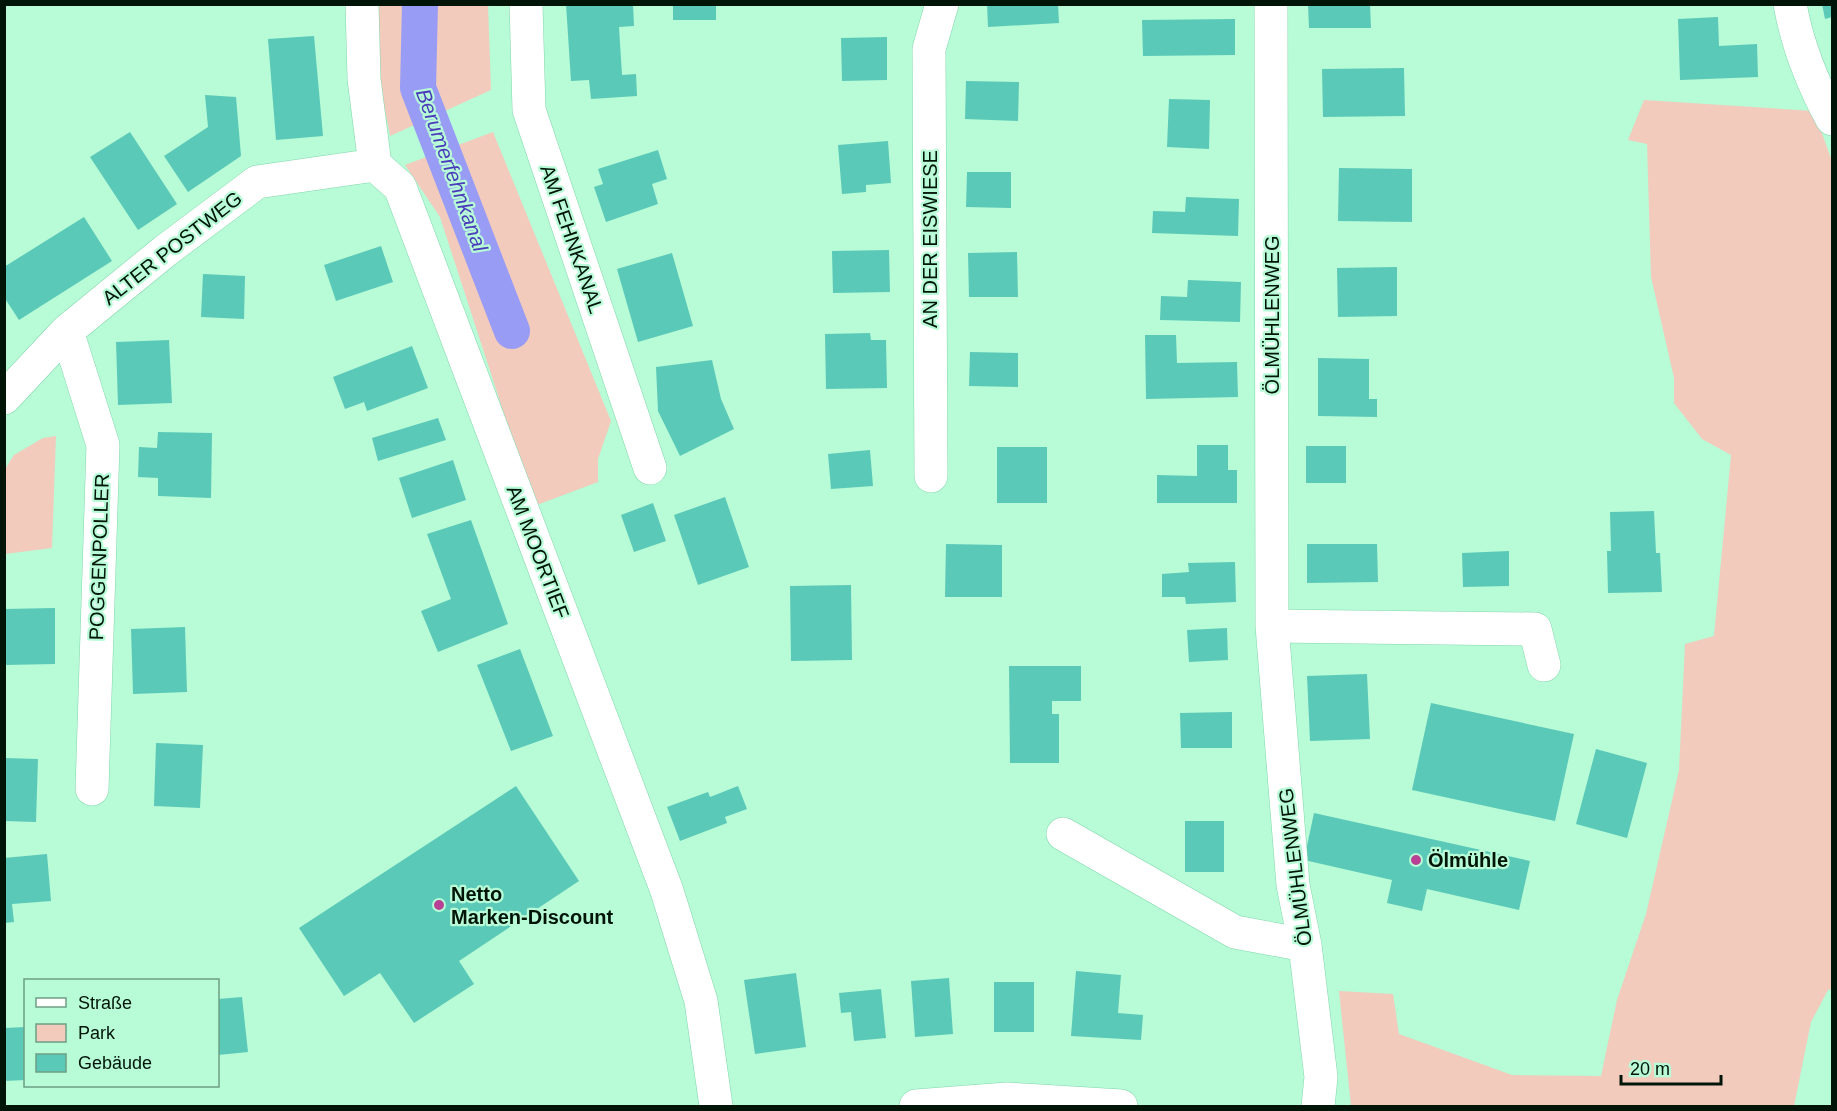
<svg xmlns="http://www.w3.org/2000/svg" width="1837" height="1111" viewBox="0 0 1837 1111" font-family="Helvetica,sans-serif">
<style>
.green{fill:#f2cbbd}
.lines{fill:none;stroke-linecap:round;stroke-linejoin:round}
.canal{stroke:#989cf5;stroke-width:36}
.building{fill:#5bc9b7}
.minor-casing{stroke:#81d7ab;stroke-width:34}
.minor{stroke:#fff;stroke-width:33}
.poi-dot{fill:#b84196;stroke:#b7fbd7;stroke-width:2}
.labels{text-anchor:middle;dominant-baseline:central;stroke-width:4.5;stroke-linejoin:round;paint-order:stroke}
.street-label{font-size:20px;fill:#001408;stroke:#b7fbd7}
.poi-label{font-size:20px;font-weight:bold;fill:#001408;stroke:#b7fbd7;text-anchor:start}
.water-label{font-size:21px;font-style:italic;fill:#4b3cbc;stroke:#b7fbd7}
</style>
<rect width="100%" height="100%" fill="#b7fbd7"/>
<path class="green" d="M 378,5 L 488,5 L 491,90 L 390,136 L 376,63 Z
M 1644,100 L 1814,111 L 1832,161 L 1832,989 L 1828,990 L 1811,1022 L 1794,1106 L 1351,1106 L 1339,991 L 1393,994 L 1399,1034 L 1512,1075 L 1601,1076 L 1617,1000 L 1646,914 L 1679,770 L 1685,644 L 1714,636 L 1731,455 L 1702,439 L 1674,403 L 1674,378 L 1651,277 L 1647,144 L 1628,140 Z
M 493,132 L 611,421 L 598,459 L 598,482 L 534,506 L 440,217 L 405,165 Z
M 56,436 L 52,548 L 5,554 L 5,469 L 14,455 L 43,438 Z"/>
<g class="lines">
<path class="canal" d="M 420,4 L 418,88 L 512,331"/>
</g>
<path class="building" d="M 566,4 L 633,4 L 634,26 L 619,27 L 622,75 L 636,74 L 637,96 L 591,99 L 589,80 L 571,81 Z
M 673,4 L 716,4 L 716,20 L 673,20 Z
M 987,4 L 1058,4 L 1059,23 L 988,27 Z
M 1308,4 L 1370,4 L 1371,28 L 1309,28 Z
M 1822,4 L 1832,4 L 1832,17 L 1825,19 Z
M 1718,17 L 1719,46 L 1757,44 L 1758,77 L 1680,80 L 1678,19 Z
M 1235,19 L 1235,55 L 1143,56 L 1142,20 Z
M 314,36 L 323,136 L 276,140 L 268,39 Z
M 887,37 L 887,80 L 842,81 L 841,38 Z
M 1404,68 L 1405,116 L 1323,117 L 1322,69 Z
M 966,81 L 1019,82 L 1018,121 L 965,119 Z
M 205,95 L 236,97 L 241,156 L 188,192 L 164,156 L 208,127 Z
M 1169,99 L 1210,100 L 1209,149 L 1167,147 Z
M 130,132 L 177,204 L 138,230 L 90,157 Z
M 888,141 L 891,183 L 866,185 L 866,192 L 842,194 L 838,145 Z
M 658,150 L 667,179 L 652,184 L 658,204 L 606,222 L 594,187 L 603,184 L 598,169 Z
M 1339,168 L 1412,169 L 1412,222 L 1338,221 Z
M 967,172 L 1011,172 L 1011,208 L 966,207 Z
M 1186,197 L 1239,199 L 1238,236 L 1152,233 L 1153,211 L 1185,212 Z
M 84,217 L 112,261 L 19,320 L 4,297 L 4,267 Z
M 381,246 L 393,282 L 336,301 L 324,265 Z
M 889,250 L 890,292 L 833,293 L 832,251 Z
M 1017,252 L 1018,297 L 969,297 L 968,253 Z
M 672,253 L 693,326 L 638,342 L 617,269 Z
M 1397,267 L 1397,316 L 1338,317 L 1337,268 Z
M 203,274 L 245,276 L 244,319 L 201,317 Z
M 1188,280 L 1241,282 L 1240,322 L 1160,320 L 1161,296 L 1187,297 Z
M 870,333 L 871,340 L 886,340 L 887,388 L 826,389 L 825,334 Z
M 1145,335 L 1176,335 L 1177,363 L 1237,362 L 1238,397 L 1146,399 Z
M 169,340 L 172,403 L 118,405 L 116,342 Z
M 412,346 L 428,388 L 367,411 L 364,402 L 345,409 L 333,377 Z
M 970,352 L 1018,353 L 1018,387 L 969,386 Z
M 1318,358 L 1369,359 L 1369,399 L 1377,399 L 1377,417 L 1318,416 Z
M 712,360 L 721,399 L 734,429 L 680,456 L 658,411 L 656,367 Z
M 438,418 L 446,440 L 378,461 L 372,438 Z
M 158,432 L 212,433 L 211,498 L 158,496 L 158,478 L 138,477 L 139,447 L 157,448 Z
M 1197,445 L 1228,445 L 1228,470 L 1237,470 L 1237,503 L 1157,503 L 1157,475 L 1197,476 Z
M 1306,446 L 1346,446 L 1346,483 L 1306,483 Z
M 997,447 L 1047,447 L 1047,503 L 997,503 Z
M 870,450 L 873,486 L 831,489 L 828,454 Z
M 453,460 L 466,500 L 412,518 L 399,478 Z
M 725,497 L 749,567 L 698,585 L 674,515 Z
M 653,503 L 666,541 L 634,552 L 621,515 Z
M 1654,511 L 1656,553 L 1660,553 L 1662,592 L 1608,593 L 1607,551 L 1611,551 L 1610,512 Z
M 471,520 L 508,624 L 438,652 L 421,611 L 451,599 L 427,534 Z
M 946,544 L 1002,545 L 1002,597 L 945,597 Z
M 1307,544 L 1377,544 L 1378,582 L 1307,583 Z
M 1509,551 L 1509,586 L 1463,587 L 1462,553 Z
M 1235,562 L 1236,602 L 1186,604 L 1185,597 L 1162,597 L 1162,574 L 1189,572 L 1188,563 Z
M 851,585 L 852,660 L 791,661 L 790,586 Z
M 55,608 L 55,664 L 4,665 L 4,609 Z
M 185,627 L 187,692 L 133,694 L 131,629 Z
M 1227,628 L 1228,660 L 1189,662 L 1187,630 Z
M 520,649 L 553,736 L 511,751 L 477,665 Z
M 1009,666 L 1081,666 L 1081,701 L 1052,701 L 1052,714 L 1059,714 L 1059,763 L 1010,763 Z
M 1367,674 L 1370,739 L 1310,741 L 1307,676 Z
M 1431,703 L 1574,734 L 1555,821 L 1412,790 Z
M 1232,712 L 1232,748 L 1181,748 L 1180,713 Z
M 156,743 L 203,745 L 200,808 L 154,806 Z
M 1596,749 L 1647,763 L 1627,838 L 1576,824 Z
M 4,758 L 38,759 L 36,822 L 4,821 Z
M 516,786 L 579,881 L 459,961 L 474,984 L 414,1023 L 380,973 L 344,996 L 299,928 Z
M 738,786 L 747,809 L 725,817 L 727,823 L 680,841 L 667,807 L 708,792 L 710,797 Z
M 1314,813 L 1530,861 L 1519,910 L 1427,889 L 1422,911 L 1387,903 L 1392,880 L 1304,860 Z
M 1185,821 L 1224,821 L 1224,872 L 1185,872 Z
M 47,854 L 51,901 L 12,904 L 14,922 L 4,923 L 4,858 Z
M 1076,971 L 1121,975 L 1118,1013 L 1143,1015 L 1141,1040 L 1071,1036 Z
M 796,973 L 806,1047 L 755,1054 L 744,980 Z
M 949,978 L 953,1034 L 915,1037 L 911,981 Z
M 994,982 L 1034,982 L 1034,1032 L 994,1032 Z
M 881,989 L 886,1038 L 854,1041 L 851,1012 L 841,1013 L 839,993 Z
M 242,997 L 248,1052 L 218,1055 L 218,999 Z
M 26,1027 L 26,1080 L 4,1081 L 4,1028 Z"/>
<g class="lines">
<g class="minor-casing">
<path id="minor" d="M 362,4 L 364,79 L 375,165 L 400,187 L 667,891 L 701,1001 L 716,1106
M 526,4 L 529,110 L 650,468
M 1271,4 L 1272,626 L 1293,885 L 1305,945 L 1321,1077 L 1318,1106
M 1790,4 C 1797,44 1813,84 1832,119
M 67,331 L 103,445 L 92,789
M 4,398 L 67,331 L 165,251 L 257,182 L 375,165
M 931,476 L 929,49 L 942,4
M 1272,626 L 1535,629 L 1544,665
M 1063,834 L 1235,932 L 1305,945
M 916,1106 L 1007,1099 L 1121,1106"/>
</g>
<use href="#minor" class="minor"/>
</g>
<g class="poi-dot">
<circle cx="1416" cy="860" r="6"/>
<circle cx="439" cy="905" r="6"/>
</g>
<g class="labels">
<g class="street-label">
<text transform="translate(572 239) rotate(71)">AM FEHNKANAL</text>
<text transform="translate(930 239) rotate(-90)">AN DER EISWIESE</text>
<text transform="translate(172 248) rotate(-38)">ALTER POSTWEG</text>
<text transform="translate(1272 315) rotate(-90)">ÖLMÜHLENWEG</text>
<text transform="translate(538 552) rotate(69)">AM MOORTIEF</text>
<text transform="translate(99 557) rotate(-88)">POGGENPOLLER</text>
<text transform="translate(1295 867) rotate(-97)">ÖLMÜHLENWEG</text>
</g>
<g class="poi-label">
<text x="1428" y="860">Ölmühle</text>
<text x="451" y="894">Netto<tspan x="451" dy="23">Marken-Discount</tspan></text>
</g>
<g class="water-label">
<text transform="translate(452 170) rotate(70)">Berumerfehnkanal</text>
</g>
</g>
<rect width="1837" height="1111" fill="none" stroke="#001408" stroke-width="12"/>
<rect x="24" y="979" width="195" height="108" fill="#b7fbd7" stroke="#6e9f84" stroke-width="1.5"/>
<rect x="36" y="998" width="30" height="9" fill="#ffffff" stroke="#6e9f84" stroke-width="1.5"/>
<text x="78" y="1009" font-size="18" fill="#001408">Straße</text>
<rect x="36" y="1024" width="30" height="18" fill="#f2cbbd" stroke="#6e9f84" stroke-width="1.5"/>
<text x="78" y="1039" font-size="18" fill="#001408">Park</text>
<rect x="36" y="1054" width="30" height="18" fill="#5bc9b7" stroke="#6e9f84" stroke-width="1.5"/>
<text x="78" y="1069" font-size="18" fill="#001408">Gebäude</text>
<path d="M1621 1075v9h100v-9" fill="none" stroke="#001408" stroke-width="3"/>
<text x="1630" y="1075" font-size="18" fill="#001408" stroke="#b7fbd7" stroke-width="4.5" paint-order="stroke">20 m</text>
</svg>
